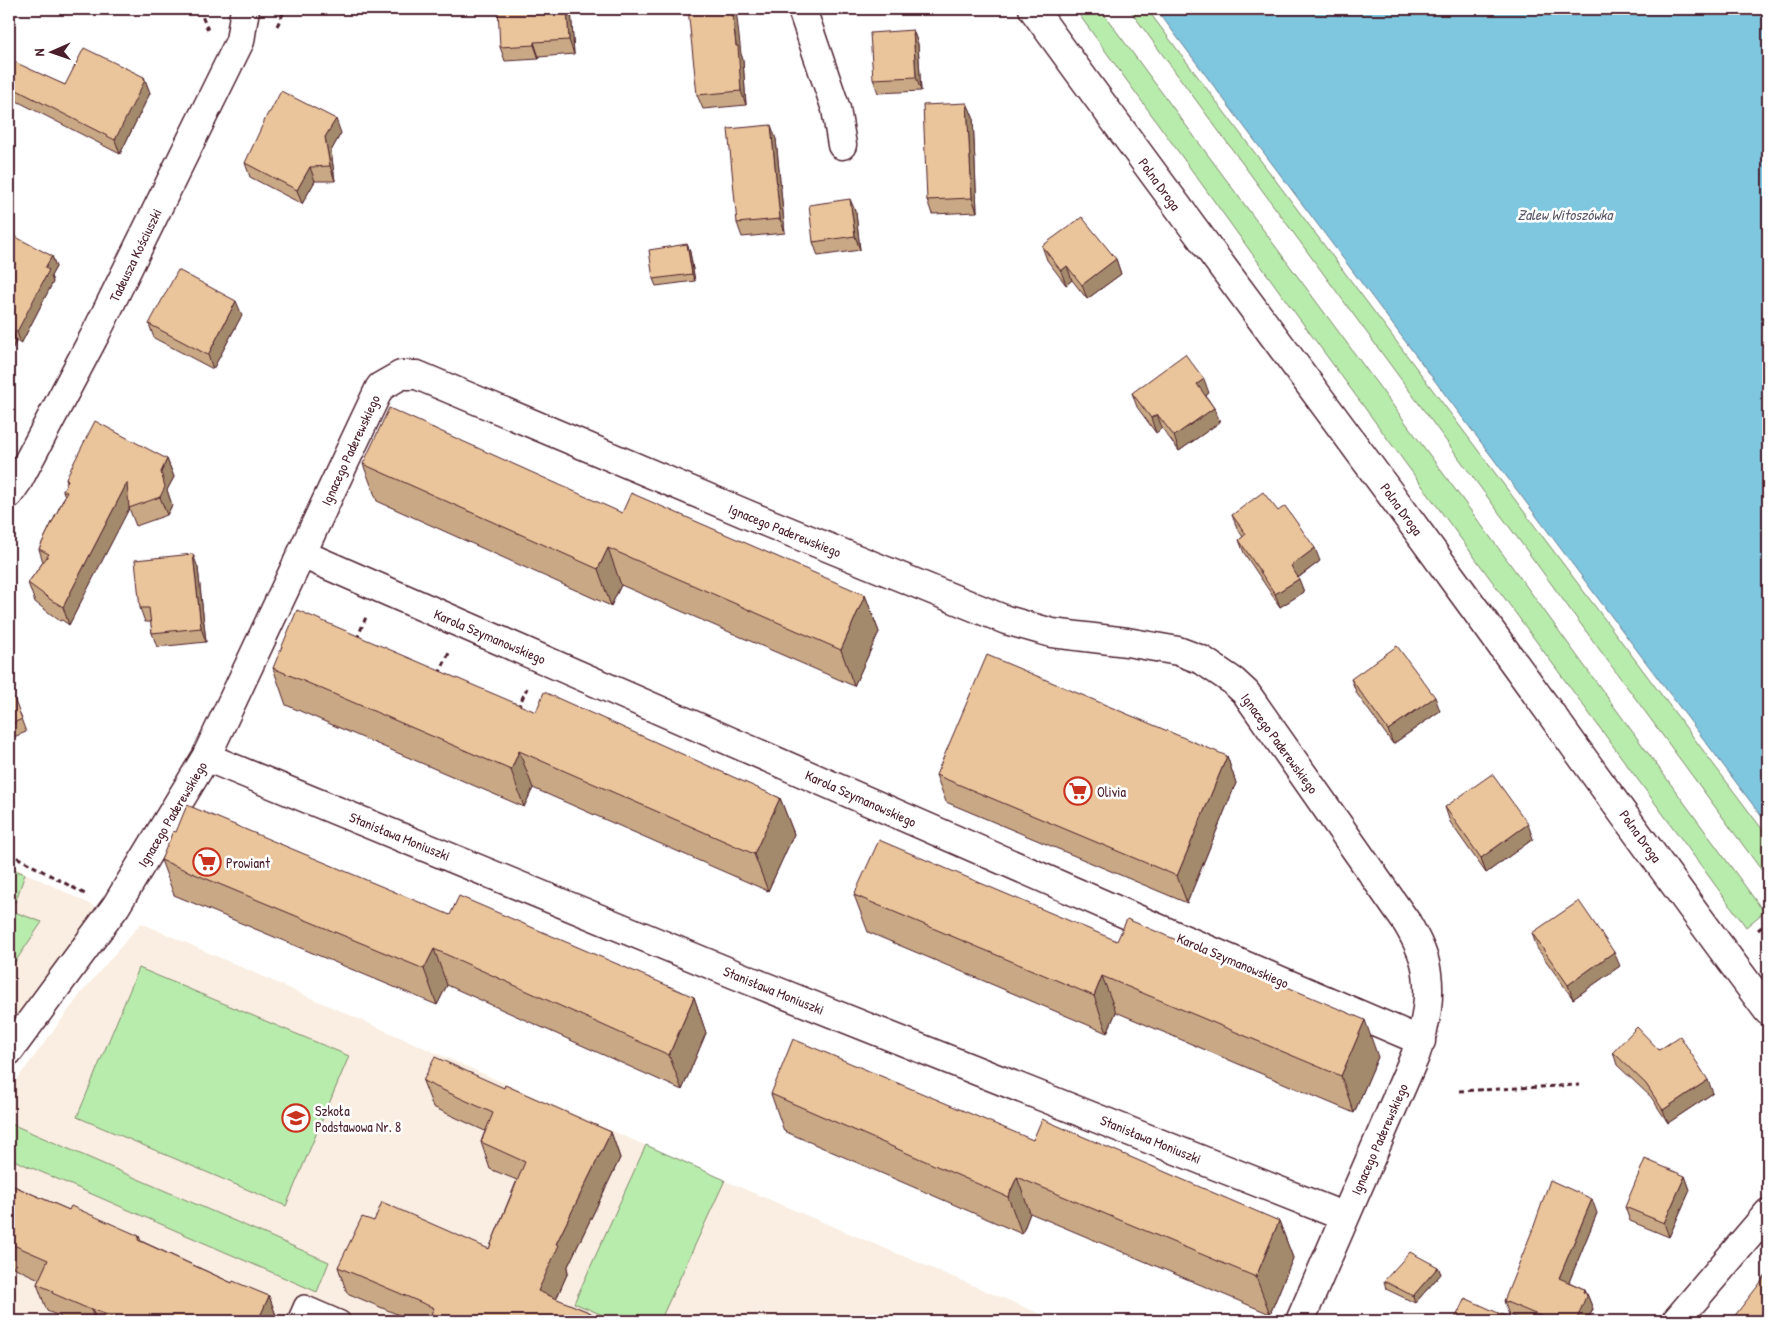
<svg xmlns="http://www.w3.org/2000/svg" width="1777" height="1330" viewBox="0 0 1777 1330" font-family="'Patrick Hand',sans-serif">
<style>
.built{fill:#f9eee1}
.green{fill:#b8ecac;stroke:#81866c}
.water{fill:#7fc6df;stroke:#6a8397}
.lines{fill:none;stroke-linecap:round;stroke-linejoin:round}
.service-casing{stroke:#4a1f2b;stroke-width:22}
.minor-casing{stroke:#4a1f2b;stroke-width:31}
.tertiary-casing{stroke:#4a1f2b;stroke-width:31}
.path{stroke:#4a1f2b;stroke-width:3;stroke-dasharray:5 4;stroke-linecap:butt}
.service{stroke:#fff;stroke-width:19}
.minor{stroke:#fff;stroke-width:28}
.tertiary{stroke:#fff;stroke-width:28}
.wall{fill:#c9a985;stroke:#4a1f2b}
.shaded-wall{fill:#a48a6c;stroke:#4a1f2b}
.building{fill:#eac59b;stroke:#4a1f2b}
.labels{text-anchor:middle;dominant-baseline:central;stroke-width:5;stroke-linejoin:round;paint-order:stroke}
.street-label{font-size:14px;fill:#4a1f2b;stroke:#fff}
.poi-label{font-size:14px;fill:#4a1f2b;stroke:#fff;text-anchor:start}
.water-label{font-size:15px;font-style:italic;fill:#5d596a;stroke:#fff}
</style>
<rect width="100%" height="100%" fill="#fff"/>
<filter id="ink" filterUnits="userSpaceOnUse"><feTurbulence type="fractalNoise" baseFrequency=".02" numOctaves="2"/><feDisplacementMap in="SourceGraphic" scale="10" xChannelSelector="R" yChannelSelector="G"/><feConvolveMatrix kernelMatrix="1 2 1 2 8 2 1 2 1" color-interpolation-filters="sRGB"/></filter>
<g filter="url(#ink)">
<path class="built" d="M 9,865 L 98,908 L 9,1030 Z
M 141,923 L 751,1192 L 1057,1321 L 9,1321 L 9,1090 L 83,991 Z"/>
<path class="green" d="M 1075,9 L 1100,9 L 1505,557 L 1764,912 L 1746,927 L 1290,306 Z
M 1129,9 L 1147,9 L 1768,837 L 1768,879 Z
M 9,868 L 25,874 L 15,903 L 9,900 Z
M 9,910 L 42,922 L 9,971 Z
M 139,968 L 349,1056 L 286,1206 L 77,1117 Z
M 9,1123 L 329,1262 L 317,1292 L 9,1158 Z
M 646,1145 L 725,1180 L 660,1321 L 617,1321 L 574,1303 Z"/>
<path class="water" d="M 1156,9 L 1768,9 L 1768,825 Z"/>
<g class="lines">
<g class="service-casing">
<path id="service" d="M 297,1321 L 304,1305 L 341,1321"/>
</g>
<g class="minor-casing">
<path id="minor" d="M 802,9 L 836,109 L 842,145
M 9,494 L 18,481 L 96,333 L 240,41 L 245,9
M 302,554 L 1160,929 L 1421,1041
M 206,757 L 751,981 L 1345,1217
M 9,1051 L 116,906 L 206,757 L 380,387 L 401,375 L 417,375 L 751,516 L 1006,620 L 1052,633 L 1127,642 L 1178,651 L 1202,660 L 1233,681 L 1246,693 L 1407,923 C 1414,935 1420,946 1424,959 C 1433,990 1426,1027 1415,1056 L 1300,1321
M 1676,1321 L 1768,1213"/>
</g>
<g class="tertiary-casing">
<path id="tertiary" d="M 1033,9 C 1172,201 1315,390 1455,582 C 1560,725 1662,870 1768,1011"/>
</g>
<path class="path" d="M 199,9 L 208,30
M 277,26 L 283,14 L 290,9
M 357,639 L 366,617
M 439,674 L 449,653
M 518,708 L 527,688
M 9,853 L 85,894
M 1758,930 L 1768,922
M 1459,1091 L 1579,1085"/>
<use href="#service" class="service"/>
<use href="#minor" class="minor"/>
<use href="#tertiary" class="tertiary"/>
</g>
<path class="wall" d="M 571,9 L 574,54 L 539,57 L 539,59 L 505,61 L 500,47 Z
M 842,9 L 888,9 L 888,11 L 844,13 Z
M 913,30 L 918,44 L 921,91 L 878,93 L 873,79 Z
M 741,54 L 743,60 L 746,105 L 703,109 L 697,95 Z
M 9,62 L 65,85 L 144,77 L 150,93 L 120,154 L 9,97 Z
M 967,103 L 973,117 L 977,212 L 932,214 L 927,200 Z
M 341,133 L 331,151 L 335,181 L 315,181 L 302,204 L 250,177 L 245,163 Z
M 776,139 L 785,233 L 742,237 L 737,223 Z
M 856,213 L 860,250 L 818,256 L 813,242 Z
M 9,238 L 52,256 L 56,267 L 51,276 L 53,282 L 21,344 L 16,341 L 9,356 Z
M 687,244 L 690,252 L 695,281 L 656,286 L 653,279 Z
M 1042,246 L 1116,259 L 1121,274 L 1087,299 L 1072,280 L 1066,285 L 1047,260 Z
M 242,315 L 213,369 L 154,338 L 149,324 Z
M 1132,393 L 1209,393 L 1206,396 L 1214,408 L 1220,422 L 1179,451 L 1162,428 L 1156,433 L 1137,407 Z
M 167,459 L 174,477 L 167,490 L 172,505 L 167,515 L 136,526 L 129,508 L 69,625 L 62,620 L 60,621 L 35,602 L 28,583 L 43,562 L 39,549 L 65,496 L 63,491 L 67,482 L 66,478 Z
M 363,464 L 622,513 L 865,595 L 879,632 L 854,686 L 621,585 L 611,606 L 377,501 Z
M 1278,511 L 1320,561 L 1298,578 L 1304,592 L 1280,607 L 1244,553 L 1239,540 L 1243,537 L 1237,528 L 1232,515 Z
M 198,568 L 206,642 L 157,647 L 152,633 L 151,622 L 145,622 L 140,608 Z
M 273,668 L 536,712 L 780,798 L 794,834 L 768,891 L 533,788 L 524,807 L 286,705 Z
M 1351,679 L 1440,711 L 1393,744 L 1357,694 Z
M 9,686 L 26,732 L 9,739 Z
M 1227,756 L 1236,783 L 1187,903 L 946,802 L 936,775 Z
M 1445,807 L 1533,839 L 1486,873 L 1450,822 Z
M 161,860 L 450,915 L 694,997 L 706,1033 L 682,1090 L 447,985 L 437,1005 L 174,895 Z
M 854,895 L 1378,1057 L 1354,1113 L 1116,1012 L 1107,1033 L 868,932 Z
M 1532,933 L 1620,966 L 1573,999 L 1537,948 Z
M 1659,1050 L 1713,1093 L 1668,1123 L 1651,1097 L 1617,1065 L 1613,1052 Z
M 423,1081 L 504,1088 L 611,1132 L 620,1158 L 567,1268 L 568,1272 L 556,1299 L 591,1313 L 594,1321 L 413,1321 L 347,1293 L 338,1267 L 374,1221 L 489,1249 L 517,1180 L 490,1169 L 481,1142 L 485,1131 L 433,1107 Z
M 771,1094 L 1033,1140 L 1279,1221 L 1293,1258 L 1270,1314 L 1030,1213 L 1022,1234 L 784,1131 Z
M 1685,1176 L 1690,1190 L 1669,1237 L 1630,1221 L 1625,1207 Z
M 9,1184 L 69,1210 L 139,1236 L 141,1241 L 232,1283 L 269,1296 L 278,1321 L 64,1321 L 62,1320 L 61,1317 L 47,1311 L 37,1284 L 39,1279 L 9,1265 Z
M 1597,1213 L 1569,1282 L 1584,1289 L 1585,1294 L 1587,1294 L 1593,1309 L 1587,1321 L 1524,1321 L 1509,1315 L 1504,1301 Z
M 1438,1267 L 1441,1274 L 1415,1303 L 1386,1289 L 1384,1281 Z"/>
<path class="shaded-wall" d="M 567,9 L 571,9 L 574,54 L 569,40 Z
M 732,9 L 736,9 L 741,54 L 743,60 L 746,105 L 741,91 Z
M 913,30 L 918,44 L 921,91 L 916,77 Z
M 534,42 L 539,57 L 539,59 L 534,45 Z
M 144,77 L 150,93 L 120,154 L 115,140 Z
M 967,103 L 973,117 L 977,212 L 972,198 Z
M 336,119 L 341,133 L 331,151 L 335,181 L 330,166 L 325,137 Z
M 771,125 L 776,139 L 785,233 L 780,219 Z
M 310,167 L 315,181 L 302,204 L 297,190 Z
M 850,199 L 856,213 L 860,250 L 855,236 Z
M 687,244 L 690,252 L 695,281 L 692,274 Z
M 52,256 L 56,267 L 51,276 L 53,282 L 21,344 L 17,332 L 45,268 Z
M 1116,259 L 1121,274 L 1087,299 L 1082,285 Z
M 1067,266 L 1072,280 L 1066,285 L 1061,271 Z
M 236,301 L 242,315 L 213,369 L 208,355 Z
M 12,329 L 16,341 L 9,356 L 9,336 Z
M 1204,379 L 1209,393 L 1202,399 L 1197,384 Z
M 1214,408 L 1220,422 L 1179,451 L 1174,436 Z
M 1157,414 L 1162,428 L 1156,433 L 1151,418 Z
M 167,459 L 174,477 L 167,490 L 172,505 L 167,515 L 160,497 L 161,472 Z
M 127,483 L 133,501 L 69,625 L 63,607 Z
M 608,548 L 621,585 L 611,606 L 598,569 Z
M 1315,548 L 1320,561 L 1296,579 L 1291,566 Z
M 193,554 L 198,568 L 206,642 L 201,628 Z
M 1299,579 L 1304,592 L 1280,607 L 1275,594 Z
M 865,595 L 879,632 L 854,686 L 841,650 Z
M 1435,697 L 1440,711 L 1393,744 L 1388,730 Z
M 519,751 L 533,788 L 524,807 L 511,770 Z
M 1227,756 L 1236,783 L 1187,903 L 1177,876 Z
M 780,798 L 794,834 L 768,891 L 754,854 Z
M 1528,824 L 1533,839 L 1486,873 L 1481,858 Z
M 434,949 L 447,985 L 437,1005 L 424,969 Z
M 1614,952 L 1620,966 L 1573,999 L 1568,985 Z
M 1102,976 L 1116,1012 L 1107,1033 L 1094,996 Z
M 694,997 L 706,1033 L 682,1090 L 669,1055 Z
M 1365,1020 L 1378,1057 L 1354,1113 L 1341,1076 Z
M 1708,1080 L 1713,1093 L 1668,1123 L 1663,1110 Z
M 611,1132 L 620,1158 L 567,1268 L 568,1272 L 548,1318 L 538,1291 L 556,1244 Z
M 1685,1176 L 1690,1190 L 1669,1237 L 1664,1223 Z
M 1017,1177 L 1030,1213 L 1022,1234 L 1008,1197 Z
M 1592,1199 L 1597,1213 L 1565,1292 L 1559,1278 Z
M 1279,1221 L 1293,1258 L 1270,1314 L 1256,1277 Z
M 1438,1267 L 1441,1274 L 1415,1303 L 1413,1296 Z
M 1584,1289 L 1586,1296 L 1587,1294 L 1593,1309 L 1587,1321 L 1576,1321 Z
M 269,1296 L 278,1321 L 258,1321 Z
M 92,1309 L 97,1321 L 95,1321 L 91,1310 Z
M 591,1313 L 594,1321 L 588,1321 Z"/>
<path class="building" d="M 498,9 L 567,9 L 569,40 L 534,42 L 534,45 L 500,47 Z
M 688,9 L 732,9 L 736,46 L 738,46 L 741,91 L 697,95 Z
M 913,30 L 916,77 L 873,79 L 870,33 Z
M 84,48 L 144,77 L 144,79 L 145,80 L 115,140 L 9,86 L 9,62 L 10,60 L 65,85 Z
M 281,91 L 336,119 L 325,137 L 330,166 L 310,167 L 297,190 L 245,163 L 268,113 L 270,112 Z
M 967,103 L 972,198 L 927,200 L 923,105 Z
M 771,125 L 780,219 L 737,223 L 728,129 Z
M 850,199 L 855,236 L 813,242 L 809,205 Z
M 1082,217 L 1116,259 L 1082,285 L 1067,266 L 1061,271 L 1042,246 Z
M 12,235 L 52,256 L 45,268 L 49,270 L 17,332 L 12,329 L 9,336 L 9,238 L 10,238 Z
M 687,244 L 692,274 L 653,279 L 649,250 Z
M 178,270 L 236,301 L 208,355 L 149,324 Z
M 1185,354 L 1204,379 L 1197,384 L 1214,408 L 1174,436 L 1157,414 L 1151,418 L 1132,393 Z
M 389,408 L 622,513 L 631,493 L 865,595 L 841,650 L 608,548 L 598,569 L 363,464 Z
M 95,421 L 167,459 L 161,472 L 165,487 L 160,497 L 129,508 L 127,483 L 63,607 L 55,602 L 54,602 L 28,583 L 49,554 L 39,549 L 67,492 L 63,491 L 68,480 L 66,478 Z
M 1263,492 L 1278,511 L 1285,506 L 1315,548 L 1291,566 L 1299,579 L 1275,594 L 1239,540 L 1246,534 L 1232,515 Z
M 193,554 L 201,628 L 152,633 L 149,608 L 140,608 L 135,560 Z
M 297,610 L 536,712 L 544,692 L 780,798 L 754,854 L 519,751 L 511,770 L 273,668 Z
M 1397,646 L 1435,697 L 1388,730 L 1351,679 Z
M 987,655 L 1227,756 L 1177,876 L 936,775 Z
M 9,686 L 22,719 L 9,725 Z
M 1492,774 L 1528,824 L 1481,858 L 1445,807 Z
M 187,805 L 450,915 L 459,896 L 694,997 L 669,1055 L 434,949 L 424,969 L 161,860 L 173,831 L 176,832 Z
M 879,840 L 1117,941 L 1127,919 L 1365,1020 L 1341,1076 L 1102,976 L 1094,996 L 854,895 Z
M 1579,901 L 1614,952 L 1568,985 L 1532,933 Z
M 1637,1027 L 1659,1050 L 1680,1036 L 1708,1080 L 1663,1110 L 1646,1084 L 1613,1052 Z
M 793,1039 L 1033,1140 L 1042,1119 L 1279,1221 L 1256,1277 L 1017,1177 L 1008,1197 L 771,1094 Z
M 435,1057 L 504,1088 L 505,1085 L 611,1132 L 556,1244 L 559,1245 L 538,1291 L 591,1313 L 588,1321 L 448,1321 L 431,1314 L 434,1308 L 338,1267 L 362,1217 L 374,1221 L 382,1202 L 489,1249 L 525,1162 L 481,1142 L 493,1113 L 423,1081 Z
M 1645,1159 L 1685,1176 L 1664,1223 L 1625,1207 Z
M 1550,1180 L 1592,1199 L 1559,1278 L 1584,1289 L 1583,1292 L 1587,1294 L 1576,1321 L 1552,1321 L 1504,1301 L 1534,1226 Z
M 9,1184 L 69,1210 L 71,1206 L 139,1236 L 138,1240 L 232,1283 L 233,1281 L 269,1296 L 258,1321 L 122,1321 L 92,1309 L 91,1310 L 52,1293 L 53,1291 L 37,1284 L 48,1260 L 9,1243 Z
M 1410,1252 L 1438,1267 L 1413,1296 L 1384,1281 Z
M 1768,1273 L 1768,1321 L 1738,1321 L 1733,1318 Z
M 1465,1298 L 1516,1321 L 1454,1321 Z"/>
</g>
<defs>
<g id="supermarket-ring" transform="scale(1.4375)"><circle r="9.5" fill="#fff" stroke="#c8321e" stroke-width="1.5"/><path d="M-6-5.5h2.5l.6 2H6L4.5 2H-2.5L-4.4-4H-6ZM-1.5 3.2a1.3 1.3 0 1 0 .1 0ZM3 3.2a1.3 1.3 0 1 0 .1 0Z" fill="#c8321e"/></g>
<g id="school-ring" transform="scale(1.4375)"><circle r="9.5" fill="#fff" stroke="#c8321e" stroke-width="1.5"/><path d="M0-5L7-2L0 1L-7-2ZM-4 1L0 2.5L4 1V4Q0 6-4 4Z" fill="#c8321e"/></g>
</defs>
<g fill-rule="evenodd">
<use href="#supermarket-ring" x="1078" y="791"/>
<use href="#supermarket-ring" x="207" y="862"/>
<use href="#school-ring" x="296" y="1118"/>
</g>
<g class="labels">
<g class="street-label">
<text transform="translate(1160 184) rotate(54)">Polna Droga</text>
<text transform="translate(135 255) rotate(-64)">Tadeusza Kościuszki</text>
<text transform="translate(350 450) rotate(-65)">Ignacego Paderewskiego</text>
<text transform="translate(1402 509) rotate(54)">Polna Droga</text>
<text transform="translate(785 530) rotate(22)">Ignacego Paderewskiego</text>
<text transform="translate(490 636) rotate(23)">Karola Szymanowskiego</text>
<text transform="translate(1280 743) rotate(54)">Ignacego Paderewskiego</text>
<text transform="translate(861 798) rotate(24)">Karola Szymanowskiego</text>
<text transform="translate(172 814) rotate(-59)">Ignacego Paderewskiego</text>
<text transform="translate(400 836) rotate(22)">Stanisława Moniuszki</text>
<text transform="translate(1641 836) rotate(54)">Polna Droga</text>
<text transform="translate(1233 960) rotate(23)">Karola Szymanowskiego</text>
<text transform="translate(774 990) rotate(22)">Stanisława Moniuszki</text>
<text transform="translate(1151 1139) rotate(22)">Stanisława Moniuszki</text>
<text transform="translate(1379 1139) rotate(-66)">Ignacego Paderewskiego</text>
</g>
<g class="poi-label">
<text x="1097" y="791">Olivia</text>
<text x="226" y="862">Prowiant</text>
<text x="315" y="1110">Szkoła<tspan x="315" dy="16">Podstawowa Nr. 8</tspan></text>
</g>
<g class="water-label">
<text x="1565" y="214">Zalew Witoszówka</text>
</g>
</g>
<rect width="1777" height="1330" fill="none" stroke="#fff" stroke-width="30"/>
<rect x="15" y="15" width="1747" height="1300" fill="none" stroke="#4a1f2b" stroke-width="2" filter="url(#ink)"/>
<g transform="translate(52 52) rotate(268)" stroke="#ffffff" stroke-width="4" paint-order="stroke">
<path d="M0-4L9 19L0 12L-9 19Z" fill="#4a1f2b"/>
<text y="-8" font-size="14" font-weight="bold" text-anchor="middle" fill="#4a1f2b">N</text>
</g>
</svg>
